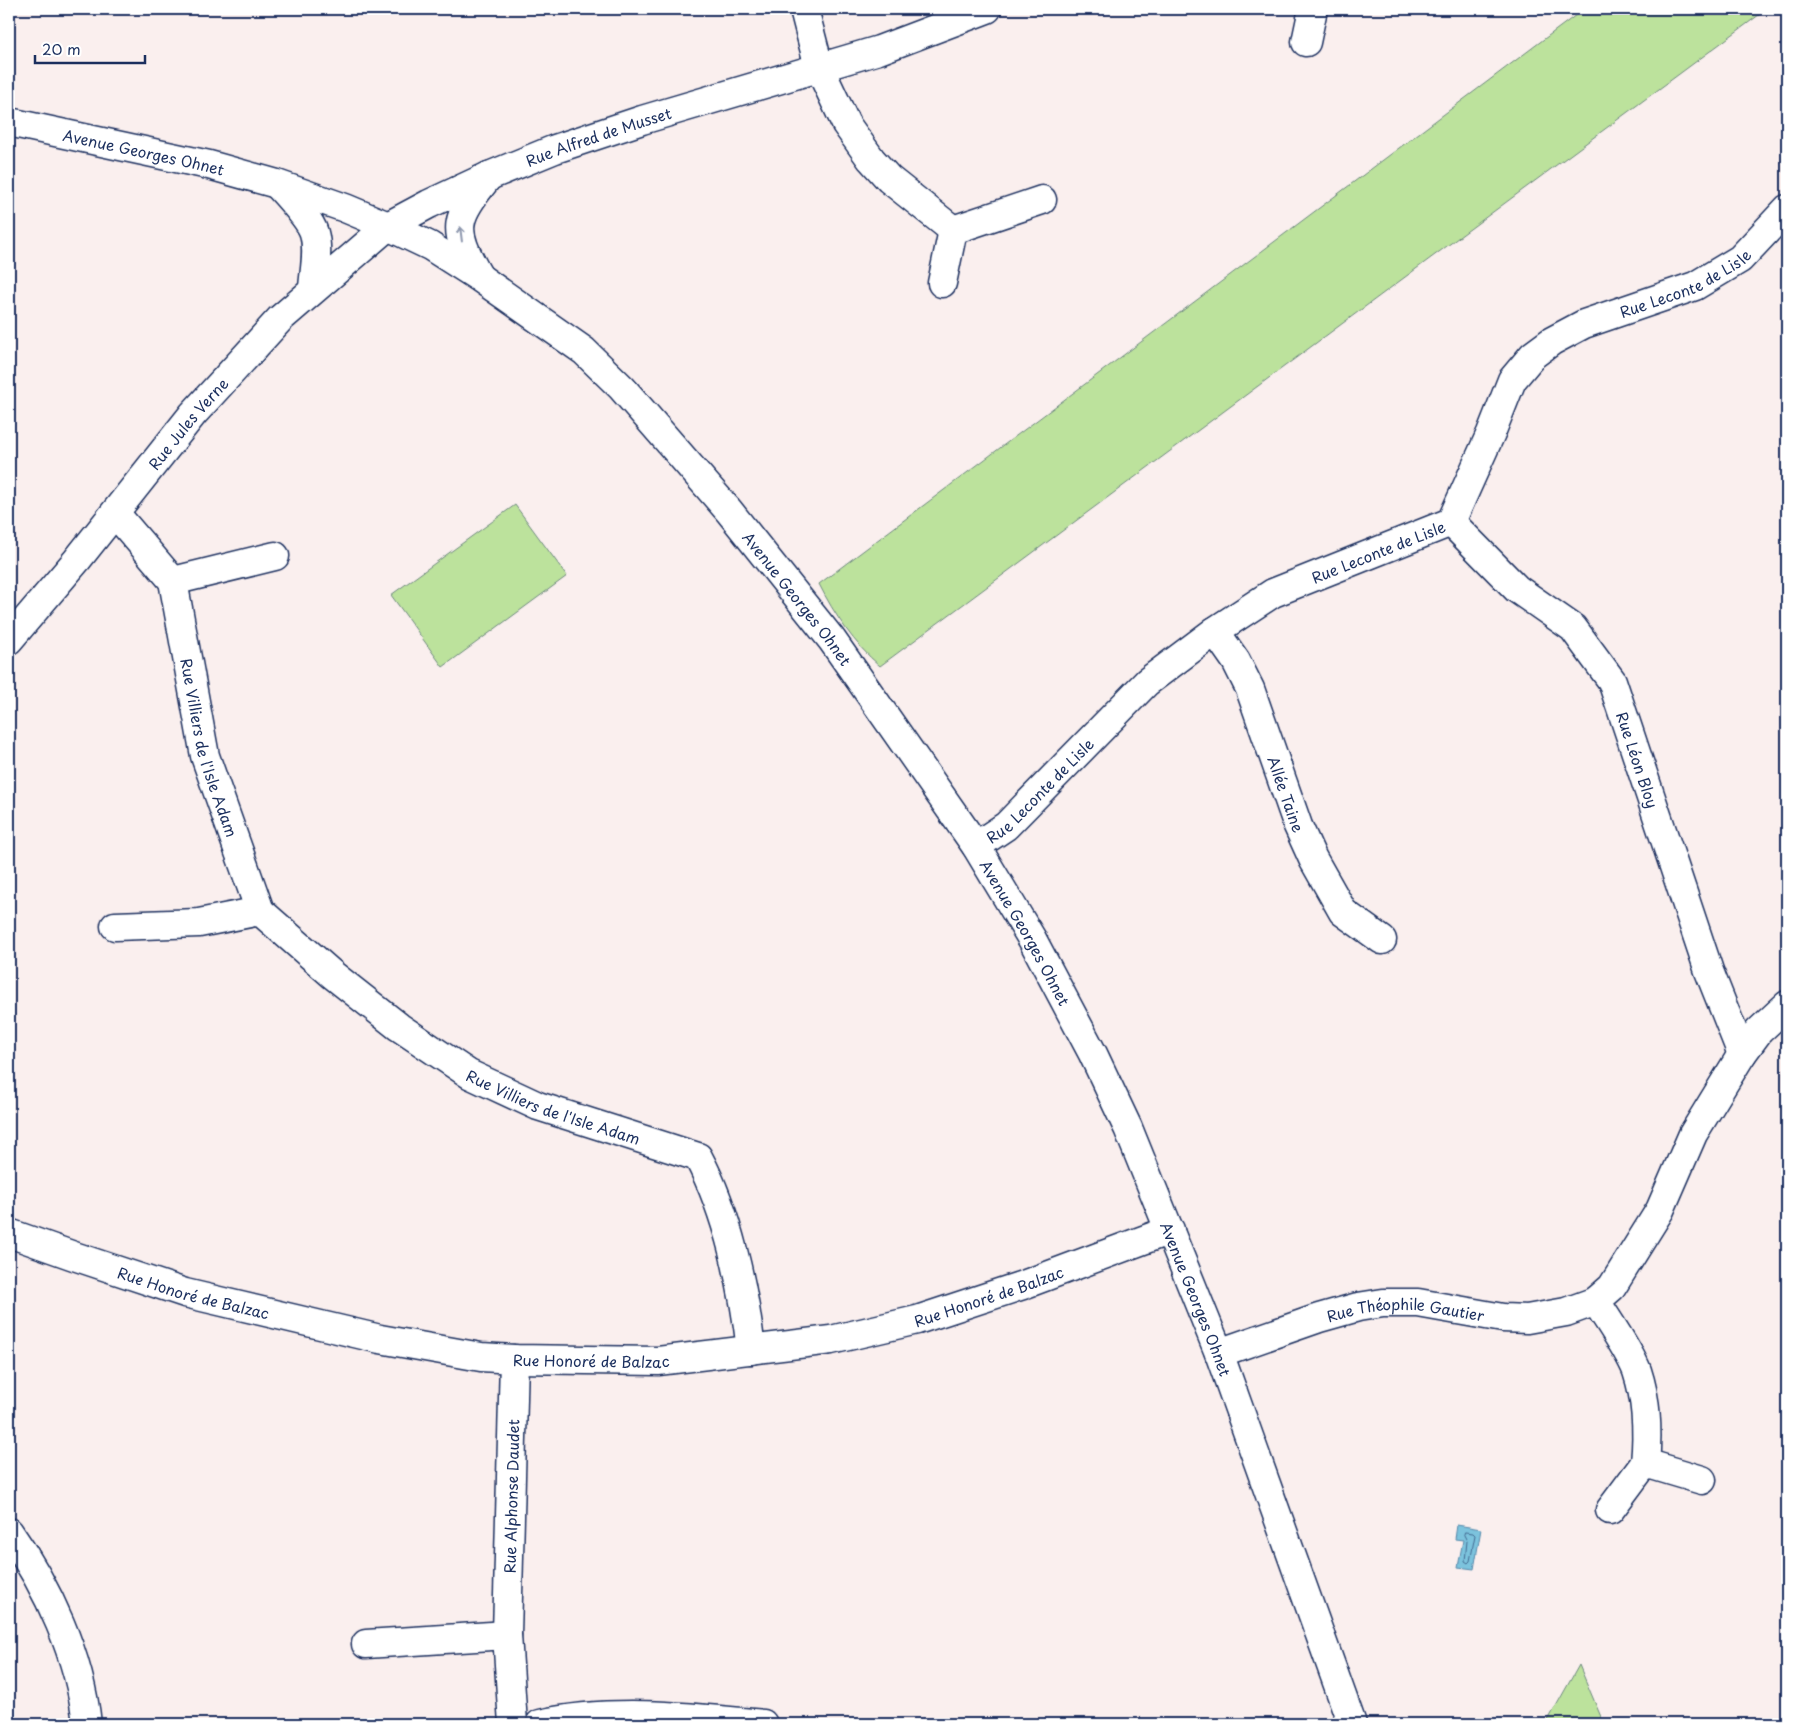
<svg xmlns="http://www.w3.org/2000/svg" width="1796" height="1733" viewBox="0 0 1796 1733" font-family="'Playpen Sans',sans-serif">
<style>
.green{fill:#bce29c;stroke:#6c887d}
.water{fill:#7cc3dd;stroke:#58a}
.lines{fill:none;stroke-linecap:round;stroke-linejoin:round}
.shore{stroke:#426a91;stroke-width:1}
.minor-casing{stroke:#1b2f5e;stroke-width:31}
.tertiary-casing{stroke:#1b2f5e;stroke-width:31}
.minor{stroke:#fff;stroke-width:28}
.tertiary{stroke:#fff;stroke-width:28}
.oneway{stroke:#8d97ae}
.labels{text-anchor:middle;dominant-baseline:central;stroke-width:4;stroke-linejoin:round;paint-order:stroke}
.street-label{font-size:15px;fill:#1b2f5e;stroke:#fff}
</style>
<rect width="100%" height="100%" fill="#faefee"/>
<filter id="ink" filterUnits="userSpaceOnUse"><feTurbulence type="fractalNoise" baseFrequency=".02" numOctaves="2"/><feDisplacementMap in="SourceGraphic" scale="10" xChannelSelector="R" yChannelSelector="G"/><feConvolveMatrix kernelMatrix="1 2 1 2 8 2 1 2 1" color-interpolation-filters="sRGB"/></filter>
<g filter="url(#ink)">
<path class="green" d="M 1584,9 L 1767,9 L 880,666 C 854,644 834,614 819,584 Z
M 515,505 L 567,576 L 443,667 L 391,595 Z
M 1579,1665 L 1604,1724 L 1546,1724 Z"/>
<path class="water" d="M 1457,1525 L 1481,1529 L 1474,1569 L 1458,1567 L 1463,1540 L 1455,1539 Z"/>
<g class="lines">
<path class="shore" d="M 1465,1532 L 1473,1533 L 1475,1535 L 1470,1561 L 1468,1563 L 1465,1561 L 1467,1541 L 1464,1535 Z"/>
<g class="minor-casing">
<g id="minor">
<path d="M 804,9 L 819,67 L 846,124 L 871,159 L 889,179 L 953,230"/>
<path d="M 1306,42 L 1313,9"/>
<path d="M 942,283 L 953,230 L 1042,200"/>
<path id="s1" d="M 115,513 L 173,581 L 205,756 L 260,911 L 333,975 L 399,1027 L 469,1074 L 538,1106 L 698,1157 C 728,1213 744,1288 751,1350"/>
<path id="s2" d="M 1451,522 L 1517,589 L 1573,628 L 1612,681 L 1709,971 L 1742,1054"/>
<path d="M 173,581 L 275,556"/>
<path id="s3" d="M 1215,631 L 1236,661 L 1250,689 L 1298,826 L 1313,859 L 1343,912 L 1382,940"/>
<path id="s4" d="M 9,640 L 77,560 L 193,414 L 280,319 L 388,226 L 429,204 L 489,176 L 555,149 L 642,120 L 879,50 L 987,9"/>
<path id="s5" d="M 976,846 L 1006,826 L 1147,682 L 1215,631 L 1273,593 L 1451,522 L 1491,433 L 1512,380 L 1533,355 L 1552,341 L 1584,324 L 1695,286 L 1740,259 L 1787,209"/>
<path d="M 115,926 L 199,923 L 260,911"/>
<path id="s6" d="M 9,1233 L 74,1256 L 185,1293 L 380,1339 L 481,1357 L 514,1359 L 658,1361 L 831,1340 L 917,1320 L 1023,1285 L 1170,1230"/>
<path d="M 1596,1301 C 1608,1321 1629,1350 1637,1371 C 1647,1401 1648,1432 1645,1463"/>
<path id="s7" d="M 1219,1353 L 1319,1318 L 1358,1307 L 1383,1303 L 1418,1303 L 1503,1318 L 1527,1319 L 1566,1312 L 1596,1301 L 1612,1287 L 1660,1210 L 1693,1134 L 1742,1054 L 1759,1031 L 1787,1005"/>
<path d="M 1610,1510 L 1645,1463 L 1702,1480"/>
<path d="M 9,1532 C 48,1587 80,1657 87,1724"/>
<path d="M 366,1644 L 507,1635"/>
<path id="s8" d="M 513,1724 L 507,1635 L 514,1359"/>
<path d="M 540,1724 C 611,1708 691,1717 763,1724"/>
</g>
</g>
<g class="tertiary-casing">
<g id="tertiary">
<path id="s9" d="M 9,122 L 209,165 L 277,184 L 345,208 L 388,226 L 430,246 L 480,278 L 584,351 L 622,388 L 729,511 L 832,640 L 976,846 L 1032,939 L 1093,1054 L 1128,1128 L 1219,1353 L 1352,1724"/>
<path d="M 278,185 C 288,197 310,219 314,233 C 319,251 314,271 313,289"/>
<path d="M 479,277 C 451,228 454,219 489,176"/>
</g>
</g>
<use href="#minor" class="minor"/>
<use href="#tertiary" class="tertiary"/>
</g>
<defs><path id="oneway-shaft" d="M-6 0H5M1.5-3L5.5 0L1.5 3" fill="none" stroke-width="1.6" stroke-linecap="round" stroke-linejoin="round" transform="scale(1.25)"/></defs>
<use class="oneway" href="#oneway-shaft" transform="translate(461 234) rotate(-97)"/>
</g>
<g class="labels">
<g class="street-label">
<text stroke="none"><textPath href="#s4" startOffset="792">Rue Alfred de Musset</textPath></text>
<text stroke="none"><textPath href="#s9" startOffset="138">Avenue Georges Ohnet</textPath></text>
<text stroke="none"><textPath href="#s5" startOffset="940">Rue Leconte de Lisle</textPath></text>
<text stroke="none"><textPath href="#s4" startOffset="281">Rue Jules Verne</textPath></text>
<text stroke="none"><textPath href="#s5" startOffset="505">Rue Leconte de Lisle</textPath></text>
<text stroke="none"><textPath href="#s9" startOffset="954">Avenue Georges Ohnet</textPath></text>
<text stroke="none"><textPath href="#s1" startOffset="260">Rue Villiers de l'Isle Adam</textPath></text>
<text stroke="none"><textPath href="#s2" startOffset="311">Rue Léon Bloy</textPath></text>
<text stroke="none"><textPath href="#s5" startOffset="85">Rue Leconte de Lisle</textPath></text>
<text stroke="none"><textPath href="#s3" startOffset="179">Allée Taine</textPath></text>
<text stroke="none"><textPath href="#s9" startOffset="1359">Avenue Georges Ohnet</textPath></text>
<text stroke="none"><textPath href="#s1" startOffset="788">Rue Villiers de l'Isle Adam</textPath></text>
<text stroke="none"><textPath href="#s6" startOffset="194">Rue Honoré de Balzac</textPath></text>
<text stroke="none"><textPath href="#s6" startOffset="1004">Rue Honoré de Balzac</textPath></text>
<text stroke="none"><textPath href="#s9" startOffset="1764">Avenue Georges Ohnet</textPath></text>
<text stroke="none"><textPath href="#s7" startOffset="194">Rue Théophile Gautier</textPath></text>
<text stroke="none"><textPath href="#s6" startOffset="599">Rue Honoré de Balzac</textPath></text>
<text stroke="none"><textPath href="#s8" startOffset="228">Rue Alphonse Daudet</textPath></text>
</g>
</g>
<rect width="1796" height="1733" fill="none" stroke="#fff" stroke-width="30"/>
<rect x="15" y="15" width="1766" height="1703" fill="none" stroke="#1b2f5e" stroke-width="2" filter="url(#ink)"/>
<path d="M35 55v8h110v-8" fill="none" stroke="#1b2f5e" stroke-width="2.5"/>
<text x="42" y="55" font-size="15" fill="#1b2f5e" stroke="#ffffff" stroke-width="4" paint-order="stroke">20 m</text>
</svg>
